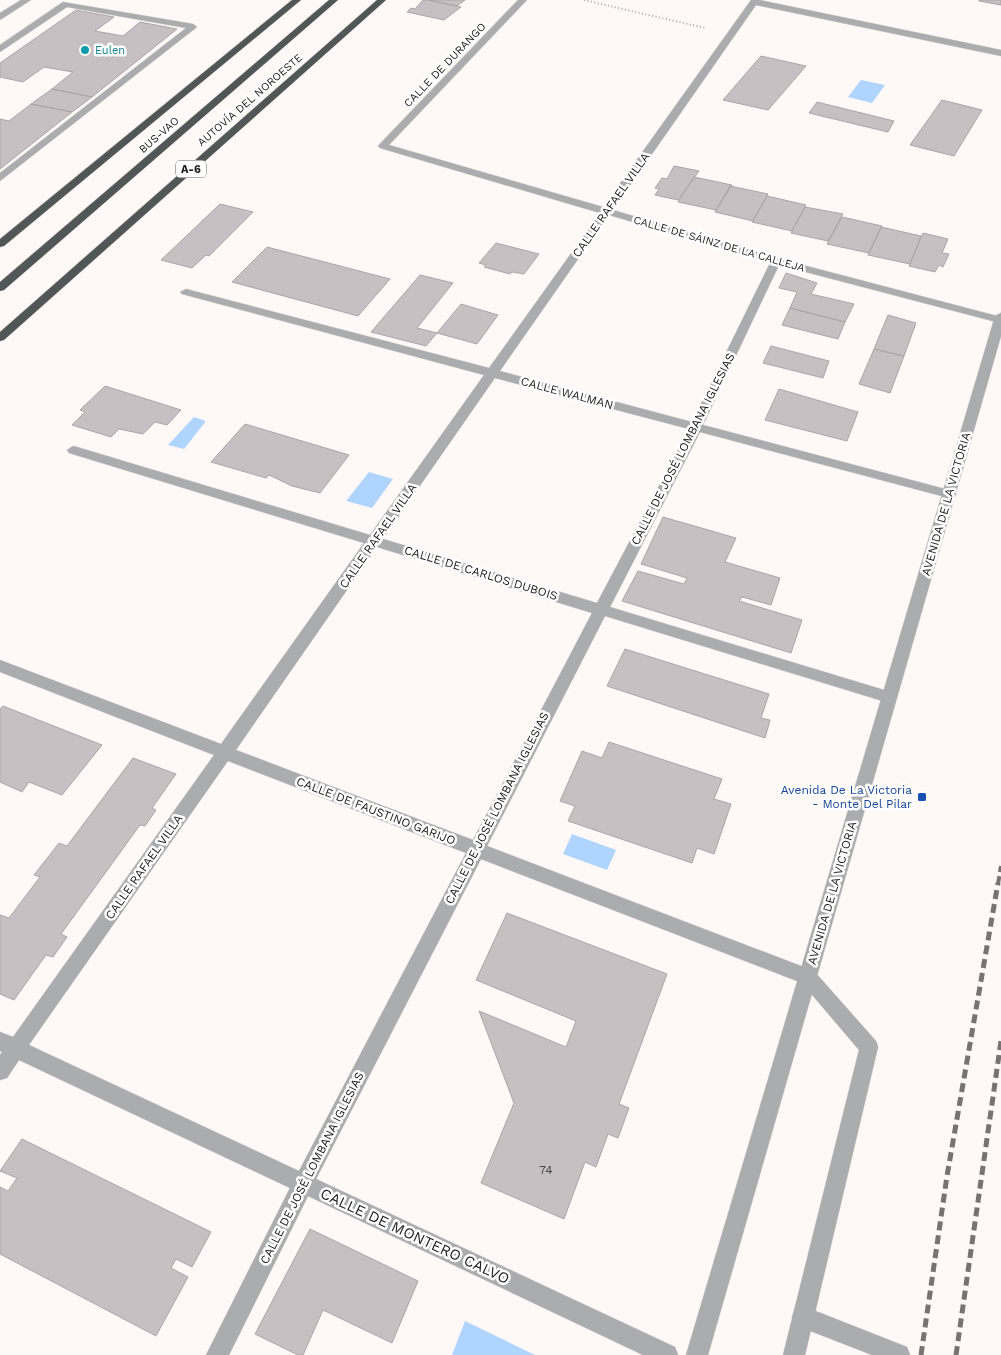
<svg xmlns="http://www.w3.org/2000/svg" width="1001" height="1355" viewBox="0 0 1001 1355" font-family="'Work Sans',sans-serif">
<style>
.water{fill:#afd5fe}
.building{fill:#c6c0c2;stroke:#aba5a7}
.lines{fill:none;stroke-linecap:round;stroke-linejoin:round}
.service-casing{stroke:#dad5d3;stroke-width:1}
.minor-casing{stroke:#dad5d3;stroke-width:1}
.tertiary-casing{stroke:#dad5d3;stroke-width:1}
.motorway-casing{stroke:#dad5d3;stroke-width:1}
.path{stroke:#aaa5a4;stroke-width:2;stroke-dasharray:1 2.5;stroke-linecap:butt}
.service{fill:#aaacad;fill-rule:evenodd}
.minor{fill:#aaacad;fill-rule:evenodd}
.tertiary{fill:#aaacad;fill-rule:evenodd}
.motorway{fill:#515657;fill-rule:evenodd}
.rail-far1{stroke:#767372;stroke-width:4;stroke-dasharray:8 4;stroke-linecap:butt}
.rail{stroke:#767372;stroke-width:5;stroke-dasharray:9 5;stroke-linecap:butt}
.culture-dot{fill:#0f9aa8;stroke:#fff;stroke-width:2}
.transit-dot{fill:#1a4fb4;stroke:#fff;stroke-width:2}
.labels{text-anchor:middle;dominant-baseline:central;stroke-width:5;stroke-linejoin:round;paint-order:stroke}
.far-culture-label{font-size:11px;fill:#0d838f;stroke:#fff;text-anchor:start}
.far-street-label{font-size:11px;fill:#1d1c1b;stroke:#fff}
.shield{fill:#fff;stroke:#61605f;stroke-width:1}
.shield-label{font-size:11px;font-weight:bold;fill:#1d1c1b}
.street-label{font-size:12px;fill:#1d1c1b;stroke:#fff}
.transit-label{font-size:12px;fill:#164399;stroke:#fff;text-anchor:end}
.near-number-label{font-size:12px;fill:#474545}
.near-street-label{font-size:15px;fill:#1d1c1b;stroke:#fff}
</style>
<rect width="100%" height="100%" fill="#fef8f6"/>
<path class="water" d="M 861,80 L 885,85 L 872,103 L 848,97 Z
M 194,417 L 206,421 L 184,449 L 168,445 Z
M 369,472 L 393,479 L 372,508 L 346,501 Z
M 572,834 L 616,850 L 607,870 L 563,854 Z
M 465,1321 L 535,1355 L 452,1355 Z"/>
<path class="building" d="M 423,0 L 428,0 L 461,7 L 444,20 L 407,12 L 411,8 L 415,9 Z
M 428,0 L 465,0 L 457,6 Z
M 979,0 L 1001,0 L 1001,5 L 979,1 Z
M 76,10 L 114,17 L 95,31 L 123,36 L 140,22 L 177,29 L 92,97 L 52,89 L 73,72 L 44,67 L 23,82 L 0,77 L 0,63 Z
M 761,56 L 806,66 L 768,110 L 723,100 Z
M 52,89 L 92,97 L 72,112 L 31,104 Z
M 942,100 L 982,110 L 954,156 L 910,145 Z
M 817,102 L 894,121 L 888,132 L 809,113 Z
M 31,104 L 72,112 L 0,169 L 0,119 L 9,121 Z
M 674,166 L 699,171 L 678,200 L 655,195 L 659,189 L 655,188 L 662,178 L 667,179 Z
M 694,177 L 732,185 L 716,210 L 678,202 Z
M 730,186 L 768,194 L 753,221 L 715,212 Z
M 767,196 L 806,205 L 792,231 L 752,222 Z
M 220,204 L 253,212 L 209,256 L 206,255 L 192,268 L 161,260 Z
M 805,207 L 843,214 L 828,241 L 791,233 Z
M 842,217 L 882,226 L 869,253 L 827,244 Z
M 881,227 L 921,236 L 910,264 L 868,255 Z
M 923,233 L 948,239 L 942,253 L 949,254 L 943,267 L 939,265 L 935,272 L 909,266 Z
M 496,243 L 539,254 L 524,274 L 512,272 L 510,274 L 484,267 L 486,265 L 479,263 Z
M 267,247 L 390,279 L 358,316 L 232,282 Z
M 786,273 L 817,283 L 811,294 L 854,304 L 845,322 L 790,308 L 797,292 L 779,288 Z
M 420,275 L 453,283 L 417,328 L 437,333 L 426,346 L 371,332 Z
M 461,304 L 498,315 L 477,344 L 437,333 Z
M 790,308 L 845,322 L 838,339 L 782,325 Z
M 888,315 L 916,323 L 904,356 L 874,349 Z
M 771,346 L 829,361 L 823,378 L 763,363 Z
M 874,349 L 904,356 L 890,393 L 859,384 Z
M 105,386 L 181,410 L 167,425 L 155,422 L 143,434 L 119,429 L 111,437 L 72,425 L 85,412 L 80,410 Z
M 779,389 L 858,412 L 847,441 L 765,420 Z
M 245,424 L 349,455 L 320,493 L 292,486 L 269,475 L 266,478 L 211,462 Z
M 663,517 L 736,538 L 725,562 L 780,578 L 771,605 L 742,597 L 739,601 L 802,620 L 791,653 L 622,601 L 638,571 L 684,584 L 687,578 L 641,564 Z
M 625,649 L 769,694 L 761,718 L 770,720 L 765,738 L 607,686 Z
M 3,706 L 102,745 L 62,795 L 29,782 L 22,792 L 0,782 L 0,709 Z
M 609,742 L 722,779 L 714,799 L 731,804 L 714,854 L 697,848 L 692,863 L 568,821 L 575,806 L 560,801 L 582,751 L 602,758 Z
M 133,758 L 176,774 L 152,808 L 156,810 L 145,826 L 140,825 L 61,934 L 67,937 L 53,957 L 46,955 L 14,1000 L 0,994 L 0,915 L 9,918 L 40,877 L 34,875 L 59,843 L 67,846 Z
M 507,913 L 667,974 L 619,1104 L 629,1108 L 618,1138 L 608,1134 L 596,1167 L 585,1162 L 564,1219 L 481,1183 L 514,1103 L 479,1011 L 566,1047 L 576,1021 L 476,980 Z
M 22,1139 L 211,1232 L 192,1267 L 176,1259 L 171,1268 L 188,1277 L 156,1336 L 0,1254 L 0,1187 L 8,1191 L 17,1178 L 0,1171 Z
M 310,1229 L 418,1281 L 392,1343 L 323,1310 L 303,1355 L 298,1355 L 255,1334 Z"/>
<g class="lines">
<g class="service-casing">
<path id="service" d="M 63,2 L 193,24 L 197,27 L 0,181 L 0,173 L 186,28 L 67,7 L 0,52 L 0,45 Z
M 803,1306 L 907,1347 L 910,1355 L 872,1355 L 795,1325 L 792,1317 L 795,1309 Z"/>
</g>
<g class="minor-casing">
<path id="minor" d="M 21,0 L 31,0 L 0,20 L 0,13 Z
M 518,0 L 527,0 L 389,145 L 603,207 L 751,0 L 759,0 L 1001,50 L 1001,56 L 756,5 L 613,210 L 780,259 L 1001,317 L 1000,323 L 779,265 L 703,425 L 949,490 L 954,491 L 956,494 L 954,497 L 949,498 L 700,432 L 610,607 L 894,693 L 897,697 L 894,701 L 889,703 L 605,616 L 487,846 L 814,971 L 876,1041 L 878,1047 L 805,1355 L 783,1355 L 859,1050 L 802,983 L 481,859 L 316,1179 L 675,1347 L 678,1355 L 643,1355 L 308,1196 L 229,1355 L 206,1355 L 290,1188 L 19,1060 L 7,1078 L 0,1080 L 0,1055 L 2,1052 L 0,1051 L 0,1032 L 13,1037 L 214,755 L 0,672 L 0,660 L 221,744 L 364,543 L 69,453 L 67,450 L 73,446 L 77,447 L 370,535 L 484,375 L 182,294 L 180,292 L 186,289 L 489,368 L 600,213 L 380,148 L 378,146 ZM 609,215 L 770,263 L 692,422 L 500,371 ZM 495,378 L 689,429 L 597,603 L 383,539 ZM 377,547 L 592,613 L 473,840 L 236,750 ZM 228,761 L 466,853 L 299,1171 L 29,1045 Z"/>
</g>
<g class="tertiary-casing">
<path id="tertiary" d="M 1001,313 L 1001,336 L 708,1355 L 686,1355 L 995,316 Z"/>
</g>
<g class="motorway-casing">
<path id="motorway" d="M 292,0 L 301,0 L 4,246 L 0,247 L 0,239 Z
M 329,0 L 338,0 L 4,290 L 0,291 L 0,282 Z
M 377,0 L 386,0 L 4,340 L 0,341 L 0,332 Z"/>
</g>
<path class="path" d="M 584,0 L 705,28"/>
<use href="#service" class="service"/>
<use href="#minor" class="minor"/>
<use href="#tertiary" class="tertiary"/>
<use href="#motorway" class="motorway"/>
<path class="rail-far1" d="M 998,884 L 1001,866"/>
<path class="rail" d="M 921,1355 L 947,1176 L 998,883
M 956,1355 L 1001,1041"/>
</g>
<circle class="culture-dot" cx="85" cy="50" r="5"/>
<rect class="transit-dot" x="917" y="792" width="10" height="10" rx="2.5"/>
<g class="labels">
<g class="far-culture-label">
<text x="95" y="50">Eulen</text>
</g>
<g class="far-street-label">
<text transform="translate(445 65) rotate(-46)">CALLE DE DURANGO</text>
<text transform="translate(250 100) rotate(-41)">AUTOVÍA DEL NOROESTE</text>
<text transform="translate(159 135) rotate(-41)">BUS-VAO</text>
<text transform="translate(719 244) rotate(16)">CALLE DE SÁINZ DE LA CALLEJA</text>
</g>
<rect class="shield" x="176" y="160.5" width="30" height="17" rx="4"/>
<g class="shield-label">
<text x="191" y="169">A-6</text>
</g>
<g class="street-label">
<text transform="translate(611 205) rotate(-55)">CALLE RAFAEL VILLA</text>
<text transform="translate(567 393) rotate(15)">CALLE WALMAN</text>
<text transform="translate(683 449) rotate(-63)">CALLE DE JOSÉ LOMBANA IGLESIAS</text>
<text transform="translate(946 504) rotate(-74)">AVENIDA DE LA VICTORIA</text>
<text transform="translate(378 536) rotate(-55)">CALLE RAFAEL VILLA</text>
<text transform="translate(481 573) rotate(17)">CALLE DE CARLOS DUBOIS</text>
<text transform="translate(497 808) rotate(-63)">CALLE DE JOSÉ LOMBANA IGLESIAS</text>
<text transform="translate(376 811) rotate(21)">CALLE DE FAUSTINO GARIJO</text>
<text transform="translate(144 867) rotate(-55)">CALLE RAFAEL VILLA</text>
<text transform="translate(832 893) rotate(-74)">AVENIDA DE LA VICTORIA</text>
<text transform="translate(312 1168) rotate(-63)">CALLE DE JOSÉ LOMBANA IGLESIAS</text>
</g>
<g class="transit-label">
<text x="912" y="790">Avenida De La Victoria<tspan x="912" dy="14">- Monte Del Pilar</tspan></text>
</g>
<g class="near-number-label">
<text x="546" y="1170">74</text>
</g>
<g class="near-street-label">
<text transform="translate(415 1236) rotate(25)">CALLE DE MONTERO CALVO</text>
</g>
</g>
</svg>
